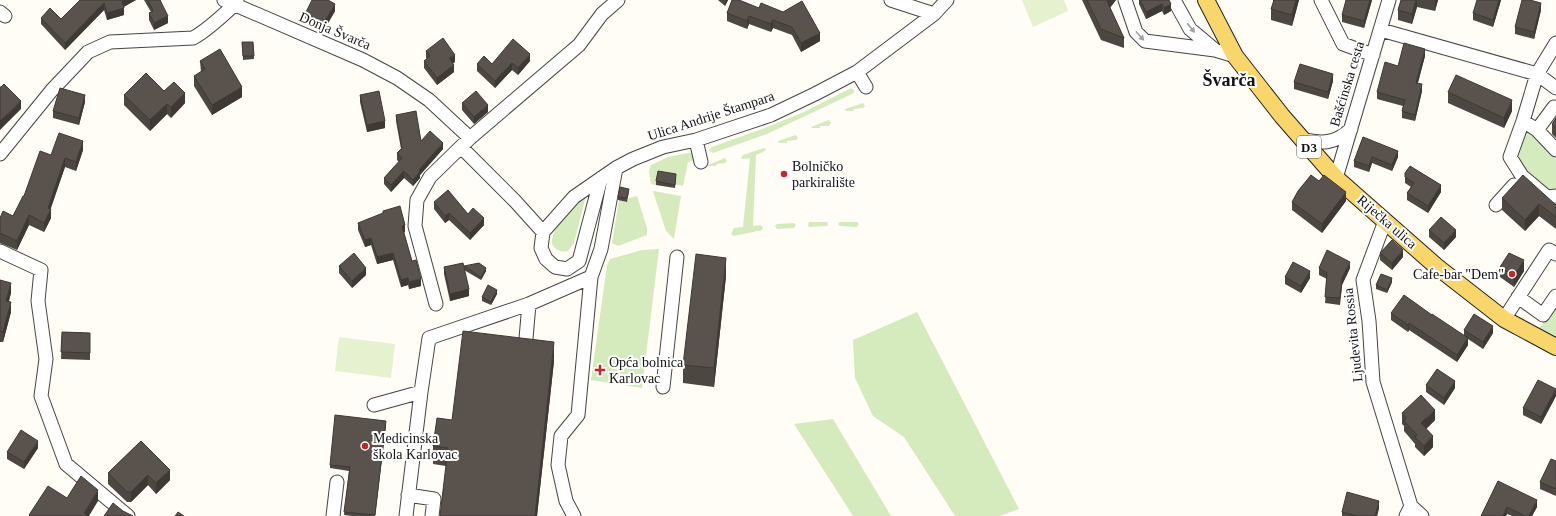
<svg xmlns="http://www.w3.org/2000/svg" width="1556" height="516" viewBox="0 0 1556 516" font-family="Georgia,serif">
<style>
.green{fill:#d5ebbd}
.pitch{fill:#e6f2cf}
.lines{fill:none;stroke-linecap:round;stroke-linejoin:round}
.minor-casing{stroke:#444;stroke-width:15}
.major-casing{stroke:#222;stroke-width:18}
.minor{stroke:#fff;stroke-width:13}
.major{stroke:#f9d66b;stroke-width:16}
.wall{fill:#4d4742}
.shaded-wall{fill:#3f3936}
.building{fill:#5a524d;stroke:#3f3936}
.oneway{fill:#a0a0a0}
.poi-dot{fill:#c4262e;stroke:#fff;stroke-width:1.5}
.labels{text-anchor:middle;dominant-baseline:central;stroke-width:4;stroke-linejoin:round;paint-order:stroke}
.shield{fill:#fff;stroke:#585858;stroke-width:1}
.shield-label{font-size:13px;font-weight:bold;fill:#111}
.street-label{font-size:14px;fill:#111;stroke:#fff}
.poi-label{font-size:14px;fill:#111;stroke:#fff;text-anchor:start}
.district-label{font-size:18px;font-weight:bold;fill:#111;stroke:#fff}
</style>
<rect width="100%" height="100%" fill="#fffdf5"/>
<path class="green" d="M 851,88 L 854,90 L 854,93 L 767,134 L 713,153 L 709,150 L 712,147 L 765,128 L 804,112 Z
M 863,103 L 865,106 L 863,108 L 854,109 L 853,111 L 846,111 L 845,109 Z
M 829,120 L 831,123 L 829,126 L 820,126 L 820,128 L 812,128 L 811,127 Z
M 1524,132 L 1532,134 L 1556,159 L 1556,189 L 1547,190 L 1526,171 L 1517,156 Z
M 796,135 L 798,138 L 796,140 L 787,141 L 787,143 L 779,143 L 778,141 Z
M 764,148 L 766,149 L 765,151 L 756,155 L 753,226 L 760,225 L 763,227 L 762,230 L 734,236 L 731,234 L 734,228 L 743,227 L 750,158 L 742,159 L 741,158 L 743,155 Z
M 693,152 L 694,160 L 688,162 L 683,186 L 675,184 L 676,178 L 658,175 L 656,185 L 651,184 L 649,171 L 651,165 L 668,157 Z
M 725,158 L 727,161 L 725,163 L 717,164 L 716,166 L 708,166 L 708,165 Z
M 653,191 L 681,196 L 674,239 L 666,231 Z
M 580,196 L 586,196 L 574,243 L 568,251 C 563,252 558,252 554,247 C 544,237 573,205 580,196 Z
M 637,196 L 647,228 L 647,235 L 618,246 L 612,243 L 619,200 L 626,202 L 629,198 Z
M 809,222 L 827,222 L 828,224 L 827,226 L 809,227 L 808,225 Z
M 840,222 L 857,222 L 859,224 L 857,227 L 840,226 L 838,224 Z
M 794,223 L 796,225 L 794,228 L 777,229 L 775,226 L 777,224 Z
M 659,249 L 642,388 L 591,380 L 607,265 L 610,259 L 642,250 Z
M 1556,307 L 1556,347 L 1535,333 Z
M 917,312 L 1019,509 L 1000,516 L 955,516 L 904,437 L 873,416 L 855,378 L 853,340 Z
M 833,419 L 891,516 L 853,516 L 794,424 Z"/>
<path class="pitch" d="M 1022,0 L 1064,0 L 1068,11 L 1033,27 Z
M 339,337 L 395,344 L 391,378 L 335,371 Z"/>
<g class="lines">
<g class="minor-casing">
<path id="minor" d="M 224,0 L 363,60 L 397,78 L 429,100 L 470,138
M 891,0 L 934,14
M 1125,0 L 1136,32 L 1145,41 L 1215,50 L 1235,56
M 1174,0 L 1190,29 L 1215,50
M 1321,0 L 1343,44 L 1373,55
M 0,12 L 5,16
M 1381,30 L 1537,74 L 1556,88
M 1556,43 L 1537,74 L 1523,121 L 1510,157 L 1522,176 L 1547,197 L 1556,196
M 857,72 L 866,87
M 1523,121 L 1537,130 L 1556,150
M 1537,130 L 1554,107
M 1302,139 C 1322,144 1335,144 1351,129
M 696,140 L 701,162
M 461,147 L 515,201 L 543,232
M 0,154 L 52,90 L 88,52 L 110,42 L 193,38 C 209,29 222,16 235,4 L 237,0
M 601,178 L 579,261 L 567,269 L 555,267 L 546,259 L 541,248 L 543,232 L 574,197 L 616,168 L 633,159 L 663,147 L 696,140 L 771,115 L 815,94 L 857,72 L 934,14 L 947,0
M 1336,178 L 1389,0
M 1496,205 L 1514,185
M 1385,221 L 1363,280 L 1369,321 L 1373,382 L 1411,506 L 1406,516
M 0,251 L 41,270 L 38,301 L 46,359 L 41,396 L 66,464 L 128,516
M 1518,297 L 1543,315 L 1556,296
M 436,304 L 415,226 L 417,200 L 430,177 L 470,138 L 579,45 L 602,14 L 618,0
M 1504,319 L 1549,250 L 1556,254
M 525,350 L 529,304 L 591,277
M 663,387 L 677,257
M 374,405 L 421,392
M 408,495 L 434,499 L 432,516
M 1411,506 L 1422,516
M 333,516 L 337,482
M 406,516 L 421,392 L 429,338 L 529,304
M 574,516 L 566,501 L 558,465 L 561,436 L 578,415 L 591,277 L 601,249 L 616,168"/>
</g>
<g class="major-casing">
<path id="major" d="M 1206,0 L 1235,56 L 1282,116 L 1336,178 L 1436,266 L 1504,319 L 1556,347"/>
</g>
<use href="#minor" class="minor"/>
<use href="#major" class="major"/>
</g>
<path class="wall" d="M 80,0 L 136,0 L 123,7 L 124,15 L 107,20 L 104,10 L 65,50 L 41,24 L 41,18 L 61,19 Z
M 144,0 L 160,0 L 168,23 L 154,30 L 149,20 L 149,13 L 151,12 Z
M 718,0 L 728,0 L 725,6 Z
M 739,0 L 820,41 L 801,52 L 792,35 L 773,28 L 771,32 L 749,24 L 747,29 L 727,21 L 727,13 Z
M 1082,0 L 1116,0 L 1110,8 L 1124,38 L 1124,48 L 1101,40 Z
M 1139,0 L 1169,0 L 1171,11 L 1164,15 L 1162,11 L 1146,19 L 1139,4 Z
M 1273,0 L 1299,0 L 1292,26 L 1271,20 L 1271,9 L 1273,4 Z
M 1372,0 L 1364,28 L 1342,22 L 1342,15 Z
M 1401,0 L 1438,0 L 1435,11 L 1417,7 L 1412,24 L 1398,20 L 1398,10 Z
M 1501,0 L 1493,27 L 1473,20 L 1473,13 Z
M 1541,10 L 1534,39 L 1515,34 L 1515,27 Z
M 335,11 L 323,32 L 305,21 L 305,14 Z
M 242,42 L 253,42 L 254,59 L 243,60 Z
M 426,51 L 455,62 L 453,63 L 454,72 L 437,85 L 424,68 L 424,61 L 427,59 L 426,58 Z
M 1425,56 L 1418,83 L 1422,91 L 1415,121 L 1402,118 L 1402,111 L 1403,106 L 1377,99 L 1377,92 L 1398,66 Z
M 200,61 L 242,97 L 212,115 L 194,86 L 194,76 L 201,72 Z
M 530,61 L 518,75 L 512,70 L 495,88 L 477,71 L 477,64 L 492,64 Z
M 1333,81 L 1328,99 L 1294,89 L 1294,82 Z
M 164,91 L 185,103 L 171,118 L 167,114 L 150,131 L 124,105 L 124,95 Z
M 1448,92 L 1512,111 L 1504,128 L 1448,103 Z
M 360,95 L 385,128 L 367,132 L 360,102 Z
M 85,102 L 79,125 L 53,118 L 53,111 Z
M 462,103 L 488,112 L 474,124 L 462,110 Z
M 396,115 L 421,141 L 443,149 L 420,175 L 420,178 L 413,186 L 404,178 L 391,192 L 384,184 L 384,178 L 399,162 L 397,160 L 397,153 L 401,149 L 396,121 Z
M 1556,118 L 1556,138 L 1552,134 L 1552,124 Z
M 1363,137 L 1398,157 L 1392,171 L 1372,163 L 1369,172 L 1354,167 L 1354,161 Z
M 83,150 L 76,171 L 65,167 L 50,209 L 51,218 L 44,232 L 29,225 L 17,250 L 0,243 L 0,218 L 13,216 L 51,155 Z
M 1405,173 L 1441,192 L 1428,213 L 1407,200 L 1407,193 L 1411,187 L 1405,183 Z
M 676,178 L 675,188 L 656,185 L 656,181 Z
M 629,192 L 627,202 L 618,200 L 618,197 Z
M 1502,198 L 1556,205 L 1556,229 L 1539,216 L 1525,231 L 1502,210 Z
M 1346,201 L 1322,233 L 1292,210 L 1292,202 Z
M 434,202 L 468,214 L 484,225 L 470,240 L 449,220 L 445,223 L 434,209 Z
M 383,211 L 405,232 L 403,233 L 412,261 L 421,286 L 409,289 L 408,285 L 401,287 L 393,260 L 377,264 L 371,245 L 365,247 L 358,230 L 358,223 L 383,214 Z
M 1429,230 L 1456,237 L 1444,250 L 1429,237 Z
M 1380,253 L 1403,257 L 1392,270 L 1380,260 Z
M 339,266 L 366,275 L 352,288 L 339,273 Z
M 464,266 L 486,271 L 481,280 L 464,270 L 469,296 L 450,301 L 444,274 L 444,267 Z
M 1500,267 L 1524,271 L 1514,287 L 1500,277 Z
M 1319,268 L 1350,268 L 1342,285 L 1340,305 L 1325,303 L 1327,279 L 1319,275 Z
M 726,276 L 714,387 L 683,383 L 683,365 Z
M 1285,277 L 1310,278 L 1301,293 L 1285,284 Z
M 0,280 L 11,293 L 9,301 L 11,312 L 3,342 L 0,342 Z
M 1392,282 L 1387,293 L 1376,289 L 1376,285 Z
M 497,294 L 491,305 L 482,301 L 482,297 Z
M 1391,313 L 1432,315 L 1464,336 L 1464,330 L 1493,333 L 1483,349 L 1468,339 L 1468,345 L 1457,362 L 1409,330 L 1408,332 L 1391,320 Z
M 62,332 L 90,333 L 90,360 L 61,359 Z
M 554,361 L 537,516 L 440,516 L 446,466 L 433,464 L 433,446 L 452,420 Z
M 1426,385 L 1455,388 L 1444,405 L 1426,392 Z
M 1556,396 L 1541,424 L 1523,415 L 1523,408 Z
M 1402,413 L 1435,420 L 1426,429 L 1433,447 L 1424,456 L 1415,447 L 1415,444 L 1404,431 L 1404,426 L 1402,424 Z
M 386,424 L 375,516 L 352,516 L 344,515 L 349,471 L 330,468 L 330,465 Z
M 141,441 L 170,480 L 156,494 L 148,485 L 131,502 L 127,502 L 108,484 L 108,473 Z
M 38,448 L 24,469 L 7,459 L 7,452 Z
M 1556,461 L 1556,496 L 1540,489 L 1540,482 Z
M 1498,481 L 1537,507 L 1532,516 L 1512,516 L 1507,514 L 1506,516 L 1481,516 Z
M 1379,508 L 1377,516 L 1342,516 L 1342,512 Z"/>
<path class="shaded-wall" d="M 123,0 L 136,0 L 122,8 L 122,1 Z
M 725,0 L 728,0 L 725,6 Z
M 1108,0 L 1116,0 L 1107,11 L 1107,1 Z
M 1296,0 L 1299,0 L 1292,26 L 1292,15 Z
M 1370,0 L 1372,0 L 1364,28 L 1364,21 Z
M 1416,0 L 1417,0 L 1417,7 L 1412,24 L 1412,14 Z
M 1435,0 L 1438,0 L 1435,11 Z
M 1499,0 L 1501,0 L 1493,27 L 1493,20 Z
M 104,3 L 104,10 L 65,50 L 65,43 Z
M 1541,3 L 1541,10 L 1534,39 L 1534,32 Z
M 335,4 L 335,11 L 323,32 L 323,25 Z
M 1162,4 L 1162,11 L 1146,19 L 1146,12 Z
M 1171,4 L 1171,11 L 1164,15 L 1164,8 Z
M 124,8 L 124,15 L 107,20 L 107,13 Z
M 168,16 L 168,23 L 154,30 L 154,23 Z
M 749,16 L 749,24 L 747,29 L 747,21 Z
M 773,20 L 773,28 L 771,32 L 771,24 Z
M 820,33 L 820,41 L 801,52 L 801,43 Z
M 1425,49 L 1425,56 L 1416,89 L 1416,83 Z
M 530,54 L 530,61 L 518,75 L 518,68 Z
M 455,55 L 455,62 L 449,66 L 449,58 Z
M 512,63 L 512,70 L 495,88 L 495,81 Z
M 454,65 L 454,72 L 437,85 L 437,78 Z
M 1333,74 L 1333,81 L 1328,99 L 1328,92 Z
M 1422,84 L 1422,91 L 1415,121 L 1415,115 Z
M 242,87 L 242,97 L 212,115 L 212,105 Z
M 185,93 L 185,103 L 171,118 L 171,107 Z
M 85,95 L 85,102 L 79,125 L 79,118 Z
M 1512,100 L 1512,111 L 1504,128 L 1504,118 Z
M 21,101 L 21,109 L 0,130 L 0,121 Z
M 167,104 L 167,114 L 150,131 L 150,120 Z
M 488,105 L 488,112 L 474,124 L 474,117 Z
M 385,121 L 385,128 L 367,132 L 367,125 Z
M 83,141 L 83,150 L 76,171 L 76,162 Z
M 443,143 L 443,149 L 420,175 L 420,178 L 413,186 L 413,180 L 419,170 Z
M 1398,151 L 1398,157 L 1392,171 L 1392,165 Z
M 1372,157 L 1372,163 L 1369,172 L 1369,166 Z
M 65,158 L 65,167 L 50,211 L 51,209 L 51,218 L 44,232 L 44,223 L 48,208 Z
M 404,171 L 404,178 L 391,192 L 391,185 Z
M 1441,185 L 1441,192 L 1428,213 L 1428,206 Z
M 1346,192 L 1346,201 L 1322,233 L 1322,224 Z
M 1539,204 L 1539,216 L 1525,231 L 1525,220 Z
M 449,213 L 449,220 L 445,223 L 445,216 Z
M 29,215 L 29,225 L 17,250 L 17,241 Z
M 484,218 L 484,225 L 470,240 L 470,233 Z
M 405,225 L 405,232 L 402,233 L 402,226 Z
M 1456,230 L 1456,237 L 1444,250 L 1444,243 Z
M 371,238 L 371,245 L 365,247 L 365,240 Z
M 1403,250 L 1403,257 L 1392,270 L 1392,263 Z
M 393,253 L 393,260 L 377,264 L 377,257 Z
M 726,258 L 726,276 L 714,387 L 714,368 Z
M 1524,260 L 1524,271 L 1514,287 L 1514,276 Z
M 1350,262 L 1350,268 L 1342,285 L 1340,305 L 1342,278 Z
M 366,268 L 366,275 L 352,288 L 352,281 Z
M 486,268 L 486,271 L 481,280 L 481,277 Z
M 1310,271 L 1310,278 L 1301,293 L 1301,286 Z
M 408,278 L 408,285 L 401,287 L 401,280 Z
M 1392,278 L 1392,282 L 1387,293 L 1387,290 Z
M 421,279 L 421,286 L 409,289 L 409,282 Z
M 11,283 L 11,293 L 6,311 L 6,301 Z
M 469,289 L 469,296 L 450,301 L 450,294 Z
M 497,290 L 497,294 L 491,305 L 491,302 Z
M 11,302 L 11,312 L 3,342 L 3,332 Z
M 1409,323 L 1409,330 L 1408,332 L 1408,325 Z
M 1493,326 L 1493,333 L 1483,349 L 1483,342 Z
M 1468,338 L 1468,345 L 1457,362 L 1457,355 Z
M 554,342 L 554,361 L 537,516 L 535,516 Z
M 1455,381 L 1455,388 L 1444,405 L 1444,398 Z
M 1556,389 L 1556,396 L 1541,424 L 1541,417 Z
M 1435,410 L 1435,420 L 1421,434 L 1421,423 Z
M 386,421 L 386,424 L 375,516 L 375,515 Z
M 1433,436 L 1433,447 L 1424,456 L 1424,446 Z
M 38,441 L 38,448 L 24,469 L 24,462 Z
M 170,470 L 170,480 L 156,494 L 156,483 Z
M 148,475 L 148,485 L 131,502 L 131,492 Z
M 98,490 L 98,501 L 89,516 L 84,516 L 84,513 Z
M 1537,500 L 1537,507 L 1532,516 L 1529,516 Z
M 1379,501 L 1379,508 L 1377,516 L 1375,516 Z
M 1507,507 L 1507,514 L 1506,516 L 1503,516 Z"/>
<path class="building" d="M 80,0 L 123,0 L 122,1 L 124,8 L 107,13 L 104,3 L 65,43 L 41,18 L 50,8 L 61,19 Z
M 148,0 L 160,0 L 168,16 L 154,23 L 149,13 L 153,11 Z
M 312,0 L 328,0 L 335,4 L 323,25 L 305,14 Z
M 732,0 L 739,0 L 759,8 L 761,3 L 783,12 L 802,1 L 820,33 L 801,43 L 792,27 L 773,20 L 771,24 L 749,16 L 747,21 L 727,13 Z
M 1087,0 L 1108,0 L 1107,1 L 1124,38 L 1101,29 Z
M 1140,0 L 1169,0 L 1171,4 L 1164,8 L 1162,4 L 1146,12 Z
M 1274,0 L 1296,0 L 1292,15 L 1271,9 Z
M 1346,0 L 1370,0 L 1364,21 L 1342,15 Z
M 1401,0 L 1416,0 L 1412,14 L 1398,10 Z
M 1477,0 L 1499,0 L 1493,20 L 1473,13 Z
M 1522,0 L 1530,0 L 1541,3 L 1534,32 L 1515,27 Z
M 443,38 L 455,55 L 449,58 L 454,65 L 437,78 L 424,61 L 430,56 L 426,51 Z
M 513,39 L 530,54 L 518,68 L 512,63 L 495,81 L 477,64 L 484,56 L 492,64 Z
M 242,42 L 253,42 L 254,56 L 243,56 Z
M 1404,43 L 1425,49 L 1416,83 L 1422,84 L 1415,115 L 1402,111 L 1405,100 L 1377,92 L 1385,62 L 1398,66 Z
M 220,49 L 242,87 L 212,105 L 194,76 L 205,69 L 200,61 Z
M 1300,64 L 1333,74 L 1328,92 L 1294,82 Z
M 146,73 L 164,91 L 174,82 L 185,93 L 171,107 L 167,104 L 150,120 L 124,95 Z
M 1456,75 L 1512,100 L 1504,118 L 1448,92 Z
M 4,84 L 21,101 L 0,121 L 0,87 L 1,87 Z
M 60,88 L 85,95 L 79,118 L 53,111 Z
M 379,91 L 385,121 L 367,125 L 360,95 Z
M 476,91 L 488,105 L 474,117 L 462,103 Z
M 416,111 L 421,141 L 430,131 L 443,143 L 419,170 L 420,172 L 413,180 L 404,171 L 391,185 L 384,178 L 402,158 L 397,153 L 402,148 L 396,115 Z
M 1556,118 L 1556,128 L 1552,124 Z
M 59,133 L 83,141 L 76,162 L 65,158 L 48,208 L 51,209 L 44,223 L 29,215 L 17,241 L 0,233 L 0,218 L 3,211 L 13,216 L 23,196 L 24,196 L 40,151 L 51,155 Z
M 1363,137 L 1398,151 L 1392,165 L 1372,157 L 1369,166 L 1354,161 Z
M 1410,166 L 1441,185 L 1428,206 L 1407,193 L 1414,183 L 1405,177 L 1405,173 Z
M 658,171 L 676,174 L 675,185 L 656,181 Z
M 1311,175 L 1319,181 L 1324,175 L 1346,192 L 1322,224 L 1292,202 L 1298,191 Z
M 1523,175 L 1556,205 L 1556,217 L 1539,204 L 1525,220 L 1502,198 Z
M 620,187 L 629,189 L 627,198 L 618,197 Z
M 448,190 L 468,214 L 473,208 L 484,218 L 470,233 L 449,213 L 445,216 L 434,202 Z
M 400,206 L 405,225 L 402,226 L 412,261 L 416,260 L 421,279 L 409,282 L 408,278 L 401,280 L 393,253 L 377,257 L 371,238 L 365,240 L 358,223 L 383,213 L 383,211 Z
M 1441,217 L 1456,230 L 1444,243 L 1429,230 Z
M 1392,240 L 1403,250 L 1392,263 L 1380,253 Z
M 1327,250 L 1350,262 L 1342,278 L 1340,298 L 1325,297 L 1327,273 L 1319,268 Z
M 354,253 L 366,268 L 352,281 L 339,266 Z
M 1509,253 L 1524,260 L 1514,276 L 1500,267 Z
M 696,254 L 726,258 L 714,368 L 683,365 Z
M 1293,262 L 1310,271 L 1301,286 L 1285,277 Z
M 463,263 L 469,289 L 450,294 L 444,267 Z
M 479,263 L 486,268 L 481,277 L 464,266 Z
M 1381,274 L 1392,278 L 1387,290 L 1376,285 Z
M 0,280 L 11,283 L 6,301 L 11,302 L 3,332 L 0,331 Z
M 488,285 L 497,290 L 491,302 L 482,297 Z
M 1404,295 L 1432,315 L 1432,314 L 1468,338 L 1457,355 L 1409,323 L 1408,325 L 1391,313 Z
M 1474,314 L 1493,326 L 1483,342 L 1464,330 Z
M 463,331 L 554,342 L 535,516 L 440,516 L 448,448 L 433,446 L 437,418 L 452,420 Z
M 62,332 L 90,333 L 90,353 L 61,352 Z
M 1437,369 L 1455,381 L 1444,398 L 1426,385 Z
M 1538,380 L 1556,389 L 1541,417 L 1523,408 Z
M 1421,395 L 1435,410 L 1421,423 L 1433,436 L 1424,446 L 1415,437 L 1417,435 L 1404,421 L 1406,418 L 1402,413 Z
M 335,415 L 386,421 L 375,515 L 344,512 L 350,467 L 330,465 Z
M 21,430 L 38,441 L 24,462 L 7,452 Z
M 141,441 L 170,470 L 156,483 L 148,475 L 131,492 L 127,492 L 108,473 Z
M 1551,459 L 1556,461 L 1556,489 L 1540,482 Z
M 81,476 L 98,490 L 84,513 L 88,516 L 30,516 L 29,515 L 48,486 L 67,498 Z
M 1498,481 L 1537,500 L 1529,516 L 1525,516 L 1507,507 L 1503,516 L 1481,516 Z
M 1347,492 L 1379,501 L 1375,516 L 1357,516 L 1342,512 Z
M 113,503 L 123,511 L 133,516 L 104,516 Z
M 178,512 L 184,516 L 175,516 Z"/>
<defs><path id="oneway-solid" d="M-6-.8H1V-3.2L6.5 0L1 3.2V.8H-6Z"/></defs>
<g class="oneway">
<use href="#oneway-solid" transform="translate(1191 28) rotate(51)"/>
<use href="#oneway-solid" transform="translate(1140 36) rotate(48)"/>
</g>
<g class="poi-dot">
<circle cx="784" cy="174" r="4"/>
<circle cx="1512" cy="274" r="4"/>
<path d="M598 364h4v4h4v4h-4v4h-4v-4h-4v-4h4z"/>
<circle cx="365" cy="446" r="4"/>
</g>
<g class="labels">
<rect class="shield" x="1297" y="136" width="24" height="22" rx="3"/>
<g class="shield-label">
<text x="1309" y="147">D3</text>
</g>
<g class="street-label">
<text transform="translate(335 31) rotate(23)">Donja Švarča</text>
<text transform="translate(1347 84) rotate(-73)">Bašćinska cesta</text>
<text transform="translate(711 116) rotate(-18)">Ulica Andrije Štampara</text>
<text transform="translate(1387 222) rotate(41)">Riječka ulica</text>
<text transform="translate(1353 335) rotate(-96)">Ljudevita Rossia</text>
</g>
<g class="poi-label">
<text x="792" y="166">Bolničko<tspan x="792" dy="16">parkiralište</tspan></text>
<text x="1504" y="274" text-anchor="end">Cafe-bar "Dem"</text>
<text x="609" y="362">Opća bolnica<tspan x="609" dy="16">Karlovac</tspan></text>
<text x="373" y="438">Medicinska<tspan x="373" dy="16">škola Karlovac</tspan></text>
</g>
<g class="district-label">
<text x="1229" y="80">Švarča</text>
</g>
</g>
</svg>
